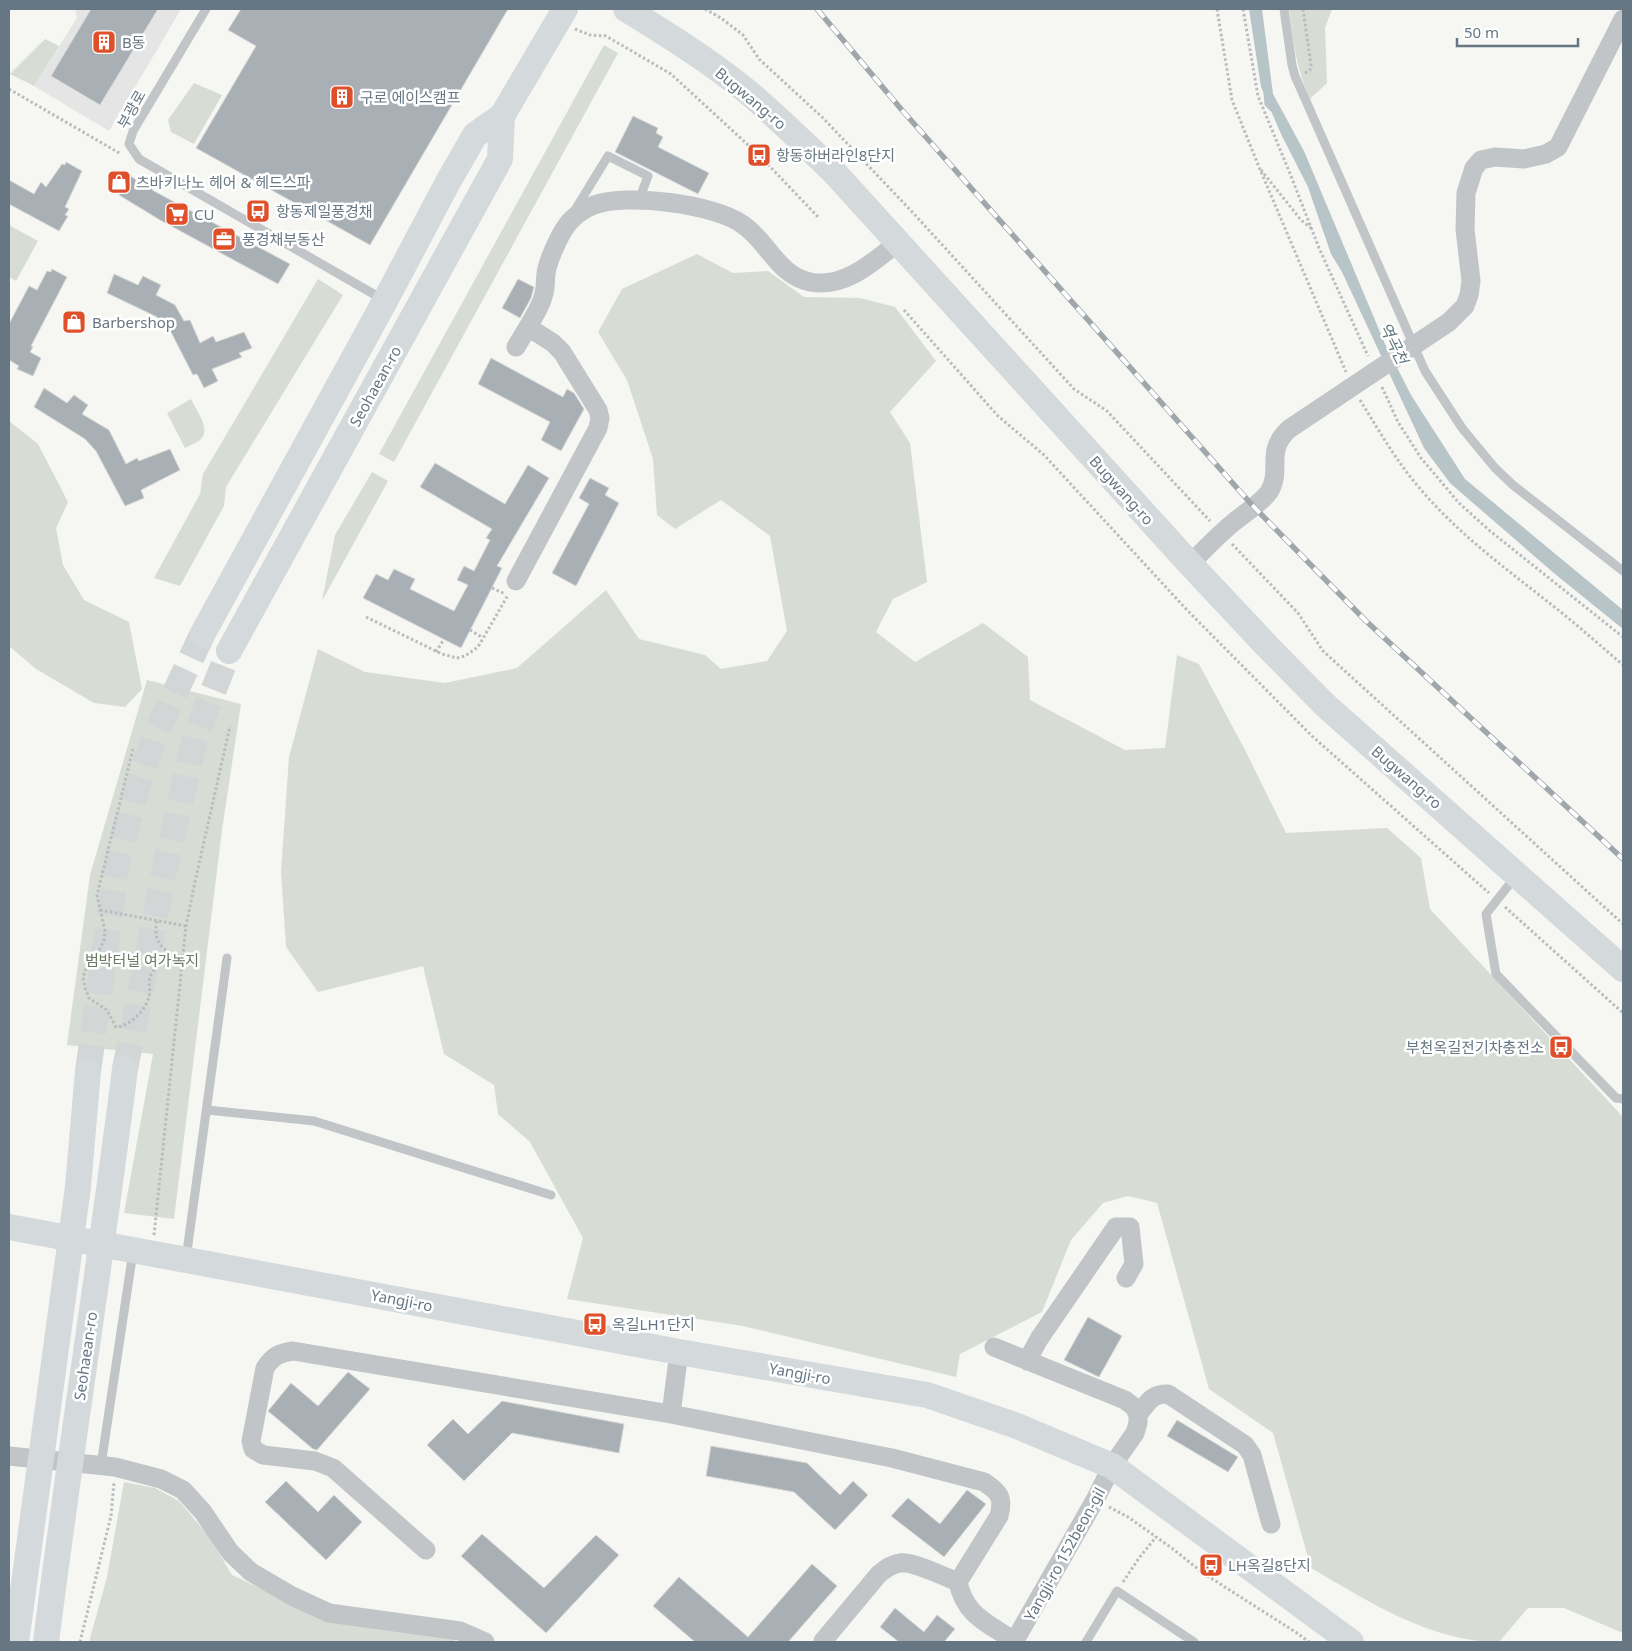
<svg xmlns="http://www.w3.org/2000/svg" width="1632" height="1651" viewBox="0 0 1632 1651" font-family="'Noto Sans','Noto Sans KR',sans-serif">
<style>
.built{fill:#e4e5e4}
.green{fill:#d7ddd4}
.water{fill:#b7c4c8}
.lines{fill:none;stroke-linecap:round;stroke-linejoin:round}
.stream{stroke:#b7c4c8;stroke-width:5}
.building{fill:#a8b0b5;stroke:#d7d7d5}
.secondary-tunnel{stroke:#d2d6d7;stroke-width:26;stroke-dasharray:26 13;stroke-linecap:butt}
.path{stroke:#b9bcbe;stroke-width:3;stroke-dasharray:2.5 2.5;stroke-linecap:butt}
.lane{stroke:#c1c5c8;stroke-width:9}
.street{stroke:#c1c5c8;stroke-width:19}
.secondary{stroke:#d4d9dc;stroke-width:26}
.rail-casing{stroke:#a0a7ac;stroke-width:5.5}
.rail{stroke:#fff;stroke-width:4;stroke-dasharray:11;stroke-linecap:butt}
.labels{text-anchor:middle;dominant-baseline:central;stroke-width:5;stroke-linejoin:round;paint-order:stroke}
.poi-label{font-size:15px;fill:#667783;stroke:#fff;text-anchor:start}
.street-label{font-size:15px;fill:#667783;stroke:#fff}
.park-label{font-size:15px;fill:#697a64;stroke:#fff}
.water-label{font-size:16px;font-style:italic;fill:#61787f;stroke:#fff}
</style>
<rect width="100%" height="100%" fill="#f6f6f3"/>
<path class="built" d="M 75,9 L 181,9 L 109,131 L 34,86 L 77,18 Z"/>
<path class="green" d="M 1289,9 L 1332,9 L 1325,28 L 1327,83 L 1310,99 C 1296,68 1293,41 1289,9 Z
M 45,39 L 59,46 L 34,86 L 10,74 Z
M 604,45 L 618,53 L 394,462 L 379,454 Z
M 194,83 L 222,95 L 194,144 L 171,132 L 168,120 Z
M 9,225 L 38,241 L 16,281 L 9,277 Z
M 697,254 L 733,273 L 768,271 L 804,297 L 860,298 L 895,307 L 936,361 L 890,412 L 910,443 L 927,582 L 893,599 L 876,632 L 915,662 L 983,623 L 1028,657 L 1030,700 L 1125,750 L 1165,748 L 1177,655 L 1199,664 L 1245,750 L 1286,833 L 1387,828 L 1421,858 L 1430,909 L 1623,1117 L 1623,1633 L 1564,1608 L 1528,1608 L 1499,1642 C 1430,1642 1368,1601 1311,1568 L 1273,1433 L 1209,1389 L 1157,1203 L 1128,1196 L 1103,1203 L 1071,1240 L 1042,1312 L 960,1354 L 956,1377 L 743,1326 L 567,1299 L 583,1238 L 530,1142 L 498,1114 L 494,1085 L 444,1054 L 423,966 L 318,992 L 286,947 L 281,872 L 289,757 L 318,649 L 365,672 L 445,683 L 517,668 L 606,590 L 639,639 L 705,655 L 721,669 L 767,661 L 787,631 L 770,536 L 721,500 L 675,529 L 657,515 L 653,459 L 627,380 L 598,332 L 622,289 Z
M 318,279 L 343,295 L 226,487 L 224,506 L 180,586 L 154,578 L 200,494 L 203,474 Z
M 191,399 C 196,410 212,430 200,440 C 197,443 190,445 185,448 L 167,413 Z
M 9,421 L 38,444 L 68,502 L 56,528 L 63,565 L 84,600 L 129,622 L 142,689 L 125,707 L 94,703 L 36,669 L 9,646 Z
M 372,472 L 388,481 L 322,601 L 335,535 Z
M 147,680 L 241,704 L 222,830 L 174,1219 L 124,1213 L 153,1054 L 67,1045 L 90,875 Z
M 124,1482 L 155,1488 L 179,1501 L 208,1535 L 232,1575 L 326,1619 L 455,1639 L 455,1642 L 89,1642 L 107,1577 Z"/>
<path class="water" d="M 1249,9 L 1262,9 L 1273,94 L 1304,151 L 1385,344 L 1411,395 L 1465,479 L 1623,610 L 1623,629 L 1555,574 L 1450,483 L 1424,448 L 1342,272 L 1331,254 L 1308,187 L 1281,134 L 1261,87 Z"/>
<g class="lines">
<path class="stream" d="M 1266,93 L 1267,104 L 1273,110"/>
</g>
<path class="building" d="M 91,9 L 158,9 L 100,105 L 51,76 Z
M 241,9 L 508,9 L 370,245 L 196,148 L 256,46 L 228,30 Z
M 633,116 L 658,128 L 656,133 L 663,137 L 658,147 L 709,173 L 698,194 L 615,152 Z
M 66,162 L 82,171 L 65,207 L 69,209 L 65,215 L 68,216 L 59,231 L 9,204 L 9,180 L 34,194 L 41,182 L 46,187 L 62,164 L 65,165 Z
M 130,176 L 153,189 L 152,190 L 290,264 L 278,284 L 160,220 L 119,195 Z
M 52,269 L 67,277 L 31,346 L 33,347 L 30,352 L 41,358 L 33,376 L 17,369 L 19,366 L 9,360 L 9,324 L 29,286 L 37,290 L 47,271 L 51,272 Z
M 114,274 L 138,285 L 143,276 L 161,285 L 156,295 L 175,305 L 184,321 L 190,320 L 200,343 L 213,336 L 216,342 L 244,332 L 252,348 L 239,353 L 242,357 L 212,369 L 218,381 L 204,388 L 197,374 L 193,375 L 171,332 L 157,317 L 107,293 Z
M 518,279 L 534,287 L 531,298 L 520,318 L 502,308 Z
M 491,358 L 563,397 L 567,389 L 574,393 L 584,409 L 561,451 L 541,440 L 550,422 L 478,384 Z
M 44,388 L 67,403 L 74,395 L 88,405 L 82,414 L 109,430 L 126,464 L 137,458 L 139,461 L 170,449 L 180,470 L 141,490 L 144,498 L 125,506 L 96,451 L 85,439 L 34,407 Z
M 435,463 L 505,504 L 528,465 L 549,478 L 497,566 L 502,568 L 461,648 L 363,598 L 376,574 L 388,580 L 394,569 L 415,579 L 410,589 L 454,611 L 468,585 L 457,580 L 464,566 L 474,571 L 490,540 L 486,538 L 492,529 L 420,487 Z
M 590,478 L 609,488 L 605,495 L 619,503 L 576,586 L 552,573 L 589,504 L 579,498 Z
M 1088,1317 L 1122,1336 L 1099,1377 L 1064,1360 Z
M 348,1372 L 370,1389 L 317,1450 L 313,1449 L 268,1411 L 291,1383 L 318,1406 Z
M 502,1401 L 624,1424 L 619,1453 L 512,1433 L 464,1481 L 427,1445 L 453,1419 L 468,1434 Z
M 1177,1420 L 1238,1457 L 1228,1472 L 1167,1436 Z
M 711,1446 L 807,1463 L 840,1495 L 853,1481 L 868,1495 L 835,1530 L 794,1492 L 706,1476 Z
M 286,1481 L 318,1512 L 334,1495 L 362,1522 L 326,1560 L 265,1502 Z
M 967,1490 L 986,1504 L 944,1557 L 891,1516 L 908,1498 L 940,1524 Z
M 482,1534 L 544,1588 L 596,1535 L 619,1555 L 546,1633 L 461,1556 Z
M 812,1564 L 837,1586 L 788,1642 L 695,1642 L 653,1606 L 679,1577 L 748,1637 Z
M 895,1608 L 924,1632 L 937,1615 L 955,1629 L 944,1642 L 899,1642 L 880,1627 Z"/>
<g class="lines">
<path class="secondary-tunnel" d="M 125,1069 L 165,867 L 196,734 L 229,651
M 88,1071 L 118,858 L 135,795 L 155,735 L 202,635"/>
<path class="path" d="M 705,9 L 721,18 L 743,35 L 759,59 L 823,118 L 915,215 L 1074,389 L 1107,411 L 1210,521
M 1217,9 L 1232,100 L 1259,167 L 1346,372
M 1243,9 L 1258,96 L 1291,176 L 1319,248 L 1368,356
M 1303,9 L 1311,65 L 1310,70 L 1305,73
M 575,29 L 590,35 L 606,36 L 671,74 L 759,155 L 818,217
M 9,89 L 121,154
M 1261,170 L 1301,220 L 1311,228
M 904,310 L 998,416 L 1044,455 L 1187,610 L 1312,736 L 1489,893
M 1382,387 L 1398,422 L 1421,458 L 1459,503 L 1490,531 L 1623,637
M 1360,400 C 1378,429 1395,459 1417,485 C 1458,535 1512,573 1562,613 C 1583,630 1603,648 1623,665
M 1232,544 L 1298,613 L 1323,651 L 1623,924
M 492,588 L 505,594
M 366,617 L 442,654 L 457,658 L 465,656 L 478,647 L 508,595
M 470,630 L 483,638
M 436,652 L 444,639
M 133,749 L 97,895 L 105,931 L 104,940 L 98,953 L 86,969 L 83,977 L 85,988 L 89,998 L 107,1010 L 116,1027 C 129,1027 147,1009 149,996 C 151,988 147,981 152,973 C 154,969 157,968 160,965 C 164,961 165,956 167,951
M 1505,907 L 1623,1013
M 100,910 L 186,926
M 157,921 C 152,941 163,953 183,957
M 154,1235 L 186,926 L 195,882 L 230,726
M 1109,1507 L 1128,1517 L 1173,1549 L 1203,1573 L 1297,1633 L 1309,1642
M 1123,1582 L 1139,1558 L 1156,1537
M 80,1642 L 111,1516 L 114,1482"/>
<path class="lane" d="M 206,9 L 133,131 L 129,144 L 139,159 L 384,300
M 1284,9 L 1292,65 L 1295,76 L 1425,371 L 1462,428 L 1495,468 L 1513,485 L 1623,571
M 575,210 L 608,156 L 648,176 L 639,200
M 1516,876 L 1486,914 L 1496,974 L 1616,1098 L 1623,1099
M 207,1110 L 314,1121 L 551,1195
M 186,1259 L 227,958
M 101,1465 L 133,1252
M 1086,1642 L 1117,1591 L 1194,1642"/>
<path class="street" d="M 516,347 L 528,327
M 1190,564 C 1204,550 1218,535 1234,522 C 1245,513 1261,503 1269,492 C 1283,469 1264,452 1289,429 L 1449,322 L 1465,306 L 1469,295 L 1471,281 L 1465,229 L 1466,193 L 1474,168 L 1481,160 L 1495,157 L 1524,159 L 1546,154 L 1558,147 L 1623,19
M 516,581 L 598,428 L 600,418 L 598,410 L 562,352 L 553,343 L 528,327 C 534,316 542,305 544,293 C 546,286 545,280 546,274 C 547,262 560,234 567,225 C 573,217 584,209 594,205 C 628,193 713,204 742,224 C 768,241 777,275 810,282 C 844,289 873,262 897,243
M 994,1347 L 1125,1400 L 1134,1407 L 1138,1415 L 1138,1423 L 1135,1433 L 1112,1466 L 1095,1500 L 1014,1642
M 1027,1361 L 1039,1339 L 1116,1227 L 1130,1227 L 1134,1264 L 1126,1278
M 671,1414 L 679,1352
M 1138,1415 C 1148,1402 1151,1394 1168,1394 L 1245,1445 L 1252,1455 L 1271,1524
M 9,1456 L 115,1467 L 161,1479 L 183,1490 L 203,1512 L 230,1552 L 251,1572 L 292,1596 L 329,1613 L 460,1631 L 485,1642
M 426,1550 L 333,1468 L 315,1461 L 263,1455 L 253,1449 L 251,1441 L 265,1368 C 273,1356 279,1353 293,1351 L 671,1414 L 892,1458 L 984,1482 C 999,1492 1004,1497 999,1516 L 958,1582
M 823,1641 L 879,1574 C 885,1569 892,1564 900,1563 C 913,1561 945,1577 958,1582 C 965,1616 988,1623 1014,1641"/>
<path class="secondary" d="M 626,9 C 668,35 710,61 749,93 C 778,118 806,145 833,171 L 1190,564 L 1267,646 L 1325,705 L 1623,969
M 202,635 L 385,301 L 448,182 L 475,135 L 502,116 L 565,9
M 229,651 L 500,159 L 502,116
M 9,1227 L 679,1352 L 927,1395 L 1017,1426 L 1112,1466 L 1351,1642
M 16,1642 L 78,1187 L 88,1071
M 46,1642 C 70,1451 101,1261 125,1069"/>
<g class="rail-casing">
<path id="rail" d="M 817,9 L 901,109 L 1253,506 L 1366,621 L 1623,859"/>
</g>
<use href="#rail" class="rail"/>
</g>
<defs>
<g id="building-square" transform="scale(1.25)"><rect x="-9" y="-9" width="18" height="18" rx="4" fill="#df502a" stroke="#fff"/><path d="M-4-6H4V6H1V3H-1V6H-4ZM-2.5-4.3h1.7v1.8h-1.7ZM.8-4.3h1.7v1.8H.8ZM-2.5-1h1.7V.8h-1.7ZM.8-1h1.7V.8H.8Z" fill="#fff"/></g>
<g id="bus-square" transform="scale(1.25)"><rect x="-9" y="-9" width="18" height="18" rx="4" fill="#df502a" stroke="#fff"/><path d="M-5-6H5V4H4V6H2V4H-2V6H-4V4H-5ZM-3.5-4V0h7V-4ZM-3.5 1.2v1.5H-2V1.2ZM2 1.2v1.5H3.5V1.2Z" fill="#fff"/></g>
<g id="shop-square" transform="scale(1.25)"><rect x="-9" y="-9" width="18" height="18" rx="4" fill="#df502a" stroke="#fff"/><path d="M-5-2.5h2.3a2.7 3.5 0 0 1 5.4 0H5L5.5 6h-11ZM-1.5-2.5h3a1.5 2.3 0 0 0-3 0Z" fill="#fff"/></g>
<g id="supermarket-square" transform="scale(1.25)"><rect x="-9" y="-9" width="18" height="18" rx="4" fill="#df502a" stroke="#fff"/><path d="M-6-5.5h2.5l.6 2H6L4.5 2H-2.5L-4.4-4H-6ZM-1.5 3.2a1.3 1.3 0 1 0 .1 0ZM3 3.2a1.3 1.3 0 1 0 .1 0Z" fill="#fff"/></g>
<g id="office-square" transform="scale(1.25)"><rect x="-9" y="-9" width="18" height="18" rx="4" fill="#df502a" stroke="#fff"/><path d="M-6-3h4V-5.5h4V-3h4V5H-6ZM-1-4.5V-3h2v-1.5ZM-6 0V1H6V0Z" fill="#fff"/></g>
</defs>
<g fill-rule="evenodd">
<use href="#building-square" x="104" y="42"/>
<use href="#building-square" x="342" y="97"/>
<use href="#bus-square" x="759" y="155"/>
<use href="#shop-square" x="119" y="182"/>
<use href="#bus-square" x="258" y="211"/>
<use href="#supermarket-square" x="177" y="214"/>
<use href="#office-square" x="224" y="239"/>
<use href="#shop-square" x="74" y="322"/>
<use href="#bus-square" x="1561" y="1047"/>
<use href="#bus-square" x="595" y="1324"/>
<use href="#bus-square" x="1211" y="1565"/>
</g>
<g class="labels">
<g class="poi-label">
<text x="122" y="42">B동</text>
<text x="360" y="97">구로 에이스캠프</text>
<text x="776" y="155">항동하버라인8단지</text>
<text x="136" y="182">츠바키나노 헤어 &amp; 헤드스파</text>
<text x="276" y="211">항동제일풍경채</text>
<text x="194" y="214">CU</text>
<text x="242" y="239">풍경채부동산</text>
<text x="92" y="322">Barbershop</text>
<text x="1544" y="1047" text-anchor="end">부천옥길전기차충전소</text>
<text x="612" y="1324">옥길LH1단지</text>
<text x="1228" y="1565">LH옥길8단지</text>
</g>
<g class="street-label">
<text transform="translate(751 98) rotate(40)">Bugwang-ro</text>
<text transform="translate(131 109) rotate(-61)">부광로</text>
<text transform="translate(375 386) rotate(-61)">Seohaean-ro</text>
<text transform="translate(1122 490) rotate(48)">Bugwang-ro</text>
<text transform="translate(1407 777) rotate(41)">Bugwang-ro</text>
<text transform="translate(402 1300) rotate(11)">Yangji-ro</text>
<text transform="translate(85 1356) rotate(-82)">Seohaean-ro</text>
<text transform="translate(800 1373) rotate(10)">Yangji-ro</text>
<text transform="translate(1064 1554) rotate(-61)">Yangji-ro 152beon-gil</text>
</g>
<g class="park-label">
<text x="142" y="960">범박터널 여가녹지</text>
</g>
<g class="water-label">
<text transform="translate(1394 343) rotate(64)">역곡천</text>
</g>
</g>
<rect width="1632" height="1651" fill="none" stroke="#667783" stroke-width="20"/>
<path d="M1457 38v8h121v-8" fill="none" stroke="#667783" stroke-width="2.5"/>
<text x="1464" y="38" font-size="15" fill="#667783" stroke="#ffffff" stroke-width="4" paint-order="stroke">50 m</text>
</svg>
